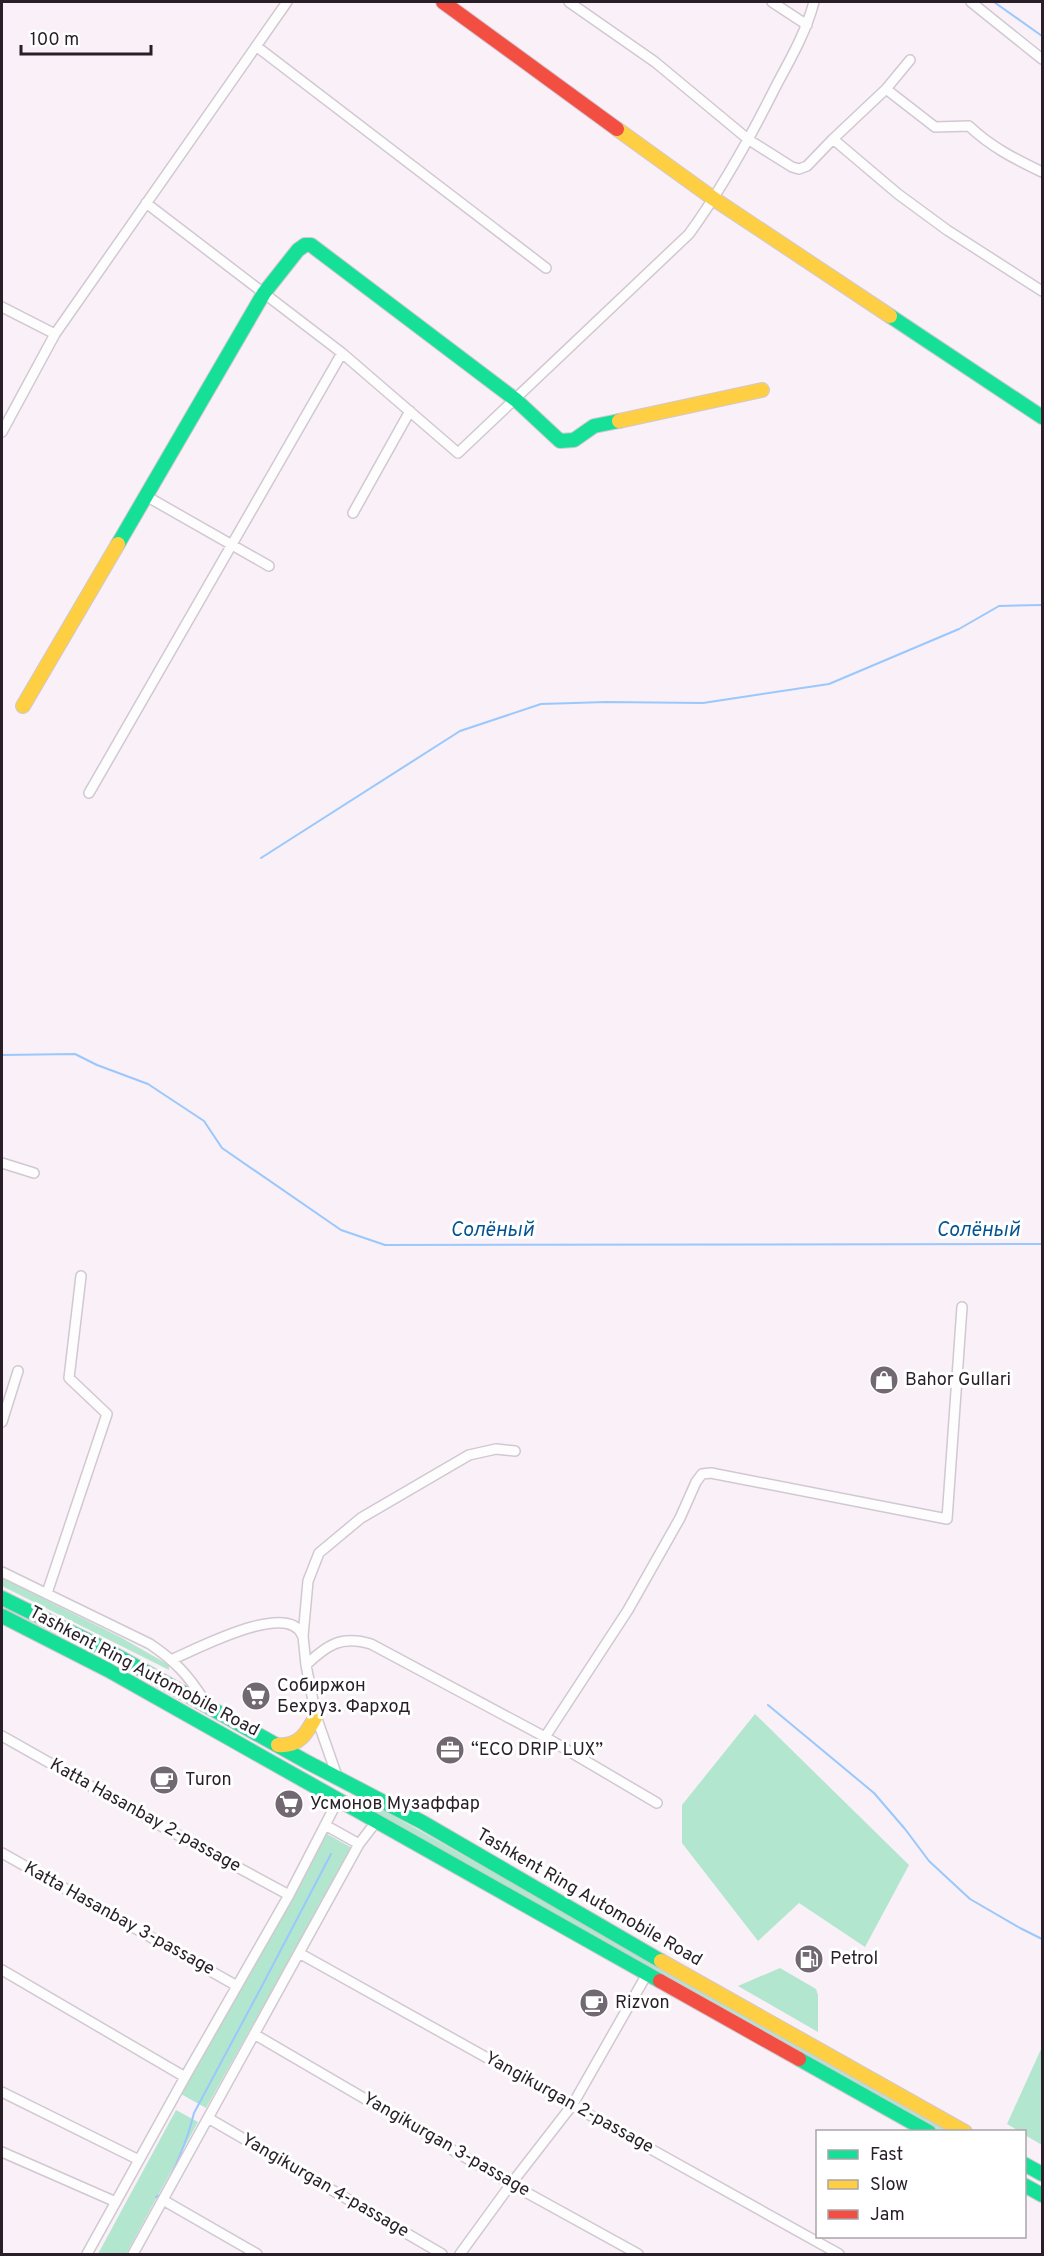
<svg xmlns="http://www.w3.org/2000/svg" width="1044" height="2256" viewBox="0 0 1044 2256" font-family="Overpass,sans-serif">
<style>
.grass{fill:#b2e6ce}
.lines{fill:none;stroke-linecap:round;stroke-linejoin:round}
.stream{stroke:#9ac8fc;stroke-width:2}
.street-casing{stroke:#d1c8d1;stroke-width:12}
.fast-casing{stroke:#d1c8d1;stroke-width:16}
.slow-casing{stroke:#d1c8d1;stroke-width:16}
.jam-casing{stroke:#d1c8d1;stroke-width:16}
.street{stroke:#fefdfe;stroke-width:9}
.fast{stroke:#16e098;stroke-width:14}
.slow{stroke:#ffcf43;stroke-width:14}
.jam{stroke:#f24e42;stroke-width:14}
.labels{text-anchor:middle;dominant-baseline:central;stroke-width:6;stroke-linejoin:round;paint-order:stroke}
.poi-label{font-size:18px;fill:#281f28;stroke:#fff;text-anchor:start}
.street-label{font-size:18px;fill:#281f28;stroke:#fff}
.water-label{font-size:20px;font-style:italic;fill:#045493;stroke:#fff}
</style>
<rect width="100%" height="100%" fill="#f9f0f8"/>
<path class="grass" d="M 2,1578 L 122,1638 L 169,1665 L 169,1670 L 2,1586 Z
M 755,1714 L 909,1865 L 865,1947 L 799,1903 L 758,1941 L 682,1843 L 682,1805 Z
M 362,1798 L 950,2131 L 938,2131 L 354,1801 Z
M 327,1834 L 352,1848 L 206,2108 L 181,2094 Z
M 780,1968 L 816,1989 L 818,1995 L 818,2032 L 738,1986 Z
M 1042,2047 L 1042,2145 L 1025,2135 L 1024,2132 L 1019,2131 L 1007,2124 Z
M 176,2110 L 198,2122 L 126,2254 L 98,2254 Z"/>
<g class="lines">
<path class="stream" d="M 994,2 L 1042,36
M 261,858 L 460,731 L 541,704 L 606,702 L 703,703 L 829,684 L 959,629 L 999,606 L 1042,605
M 2,1055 L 75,1054 L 97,1065 L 148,1084 L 204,1121 L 222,1148 L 341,1230 L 385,1245 L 1042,1244
M 768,1705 L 874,1793 L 905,1829 L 929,1861 L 970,1899 L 1020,1928 L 1042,1939
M 156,2197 L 160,2195 C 175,2169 187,2142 194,2113 L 263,1984 L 331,1854"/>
<g class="street-casing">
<path id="street" d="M 569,2 L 655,62 L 749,140 L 792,167 L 799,169 L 807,166 L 833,139 L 886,89 L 935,127 L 969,126 C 991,147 1015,159 1042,172
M 772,2 L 807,25
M 971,2 L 1042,59
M 256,46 L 546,268
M 886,89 L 910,60
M 833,139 L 898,194 L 947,230 L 1042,291
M 146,203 L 342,353 L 458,453 L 689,234 C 723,187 750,138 776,86 C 791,58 806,32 814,2
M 2,307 L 55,334
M 2,432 L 55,334 L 287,2
M 146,496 L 269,566
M 353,513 L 410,411
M 89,793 L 342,353
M 2,1163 L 34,1173
M 2,1422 L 18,1371
M 2,1572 L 150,1644 C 175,1661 188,1675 204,1700
M 47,1593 L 107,1414 L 69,1378 L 81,1276
M 173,1659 C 195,1650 288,1600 302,1635
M 306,1665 C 327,1645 341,1635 371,1644 L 545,1737 L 657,1803
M 2,1736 L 163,1827 L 289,1895
M 545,1737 L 628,1610 L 680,1518 L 696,1482 L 702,1474 L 711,1473 L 947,1519 L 962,1307
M 337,1776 L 316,1716 L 306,1665 L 303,1636 L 308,1581 L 319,1553 L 361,1518 L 469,1455 L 496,1449 L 515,1451
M 325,1825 L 359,1844
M 2,1853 L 237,1986
M 299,1953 L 839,2254
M 2,1970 L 185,2077
M 254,2034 L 511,2184 L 638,2254
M 2,2092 L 139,2160
M 208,2118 L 442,2254
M 2,2152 L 116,2202
M 163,2200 L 257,2254
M 87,2254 L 185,2077 L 289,1895 L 338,1800
M 133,2254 L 359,1844 L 376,1822
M 460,2254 L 511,2184 L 573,2104 L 647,1974"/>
</g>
<g class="fast-casing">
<path id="fast" d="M 890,316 L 1042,417
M 118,544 L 264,293 L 298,250 L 305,245 L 311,245 L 516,400 L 560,441 L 574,440 L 594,426 L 619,421
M 2,1598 L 105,1649 L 307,1762 L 422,1822 L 661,1961
M 2,1616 L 108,1670 L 660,1981
M 799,2059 L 929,2132
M 1024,2164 L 1042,2174
M 1024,2185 L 1042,2195"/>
</g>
<g class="slow-casing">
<path id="slow" d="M 617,129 L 714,199 L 890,316
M 619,421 L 762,390
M 23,706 L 118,544
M 278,1745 C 299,1747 307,1733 316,1716
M 661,1961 L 965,2132"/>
</g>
<g class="jam-casing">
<path id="jam" d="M 443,2 L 617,129
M 660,1981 L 799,2059"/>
</g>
<use href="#street" class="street"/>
<use href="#fast" class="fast"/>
<use href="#slow" class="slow"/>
<use href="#jam" class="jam"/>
</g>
<defs>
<g id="shop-disc" transform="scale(1.5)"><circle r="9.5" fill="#716871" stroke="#fff"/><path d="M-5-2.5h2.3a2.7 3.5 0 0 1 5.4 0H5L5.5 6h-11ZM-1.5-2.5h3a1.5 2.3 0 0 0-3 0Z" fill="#fff"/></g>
<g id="supermarket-disc" transform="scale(1.5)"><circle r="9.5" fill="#716871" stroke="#fff"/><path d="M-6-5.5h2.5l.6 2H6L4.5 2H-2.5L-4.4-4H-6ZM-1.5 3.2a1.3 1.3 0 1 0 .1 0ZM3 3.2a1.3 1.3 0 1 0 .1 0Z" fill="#fff"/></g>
<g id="office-disc" transform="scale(1.5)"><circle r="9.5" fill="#716871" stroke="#fff"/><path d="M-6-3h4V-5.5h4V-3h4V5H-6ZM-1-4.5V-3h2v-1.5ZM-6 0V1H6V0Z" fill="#fff"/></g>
<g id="cafe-disc" transform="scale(1.5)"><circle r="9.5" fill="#716871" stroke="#fff"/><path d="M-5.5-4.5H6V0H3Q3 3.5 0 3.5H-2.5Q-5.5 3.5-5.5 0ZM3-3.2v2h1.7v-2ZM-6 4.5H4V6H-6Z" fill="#fff"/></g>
<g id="fuel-disc" transform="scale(1.5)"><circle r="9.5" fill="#716871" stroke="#fff"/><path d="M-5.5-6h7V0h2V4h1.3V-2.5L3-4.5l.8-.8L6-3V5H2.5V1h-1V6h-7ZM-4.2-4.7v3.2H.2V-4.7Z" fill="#fff"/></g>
</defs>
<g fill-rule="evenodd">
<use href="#shop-disc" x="884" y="1380"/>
<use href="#supermarket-disc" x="256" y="1696"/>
<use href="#office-disc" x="450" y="1750"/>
<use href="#cafe-disc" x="164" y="1780"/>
<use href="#supermarket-disc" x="289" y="1804"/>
<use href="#fuel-disc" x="809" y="1959"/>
<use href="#cafe-disc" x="594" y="2003"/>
</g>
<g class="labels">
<g class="poi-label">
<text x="905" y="1380">Bahor Gullari</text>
<text x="277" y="1686">Собиржон<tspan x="277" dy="21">Бехруз. Фарход</tspan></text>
<text x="471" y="1750">“ECO DRIP LUX”</text>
<text x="185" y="1780">Turon</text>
<text x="310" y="1804">Усмонов Музаффар</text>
<text x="830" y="1959">Petrol</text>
<text x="615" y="2003">Rizvon</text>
</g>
<g class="street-label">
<text transform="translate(144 1672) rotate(28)">Tashkent Ring Automobile Road</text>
<text transform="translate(145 1816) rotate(29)">Katta Hasanbay 2-passage</text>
<text transform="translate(589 1898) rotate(30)">Tashkent Ring Automobile Road</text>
<text transform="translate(119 1919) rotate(29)">Katta Hasanbay 3-passage</text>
<text transform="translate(569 2103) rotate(29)">Yangikurgan 2-passage</text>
<text transform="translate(446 2145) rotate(30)">Yangikurgan 3-passage</text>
<text transform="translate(325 2186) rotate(30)">Yangikurgan 4-passage</text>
</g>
<g class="water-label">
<text x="492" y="1231">Солёный</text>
<text x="978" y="1231">Солёный</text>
</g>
</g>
<rect width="1044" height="2256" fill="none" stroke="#281f28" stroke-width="6"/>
<rect x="816" y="2130" width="210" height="108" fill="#ffffff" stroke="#a9a5a9" stroke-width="1.5"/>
<rect x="828" y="2150" width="30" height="9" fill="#16e098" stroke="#a9a5a9" stroke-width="1.5"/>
<text x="870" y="2160" font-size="18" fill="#281f28">Fast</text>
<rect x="828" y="2180" width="30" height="9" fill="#ffcf43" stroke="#a9a5a9" stroke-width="1.5"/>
<text x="870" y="2190" font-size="18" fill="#281f28">Slow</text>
<rect x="828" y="2210" width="30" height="9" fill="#f24e42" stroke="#a9a5a9" stroke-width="1.5"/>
<text x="870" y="2220" font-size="18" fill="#281f28">Jam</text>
<path d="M21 45v9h130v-9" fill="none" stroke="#281f28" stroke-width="3"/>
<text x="30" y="45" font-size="18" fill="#281f28" stroke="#ffffff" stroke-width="4.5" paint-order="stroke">100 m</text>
</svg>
